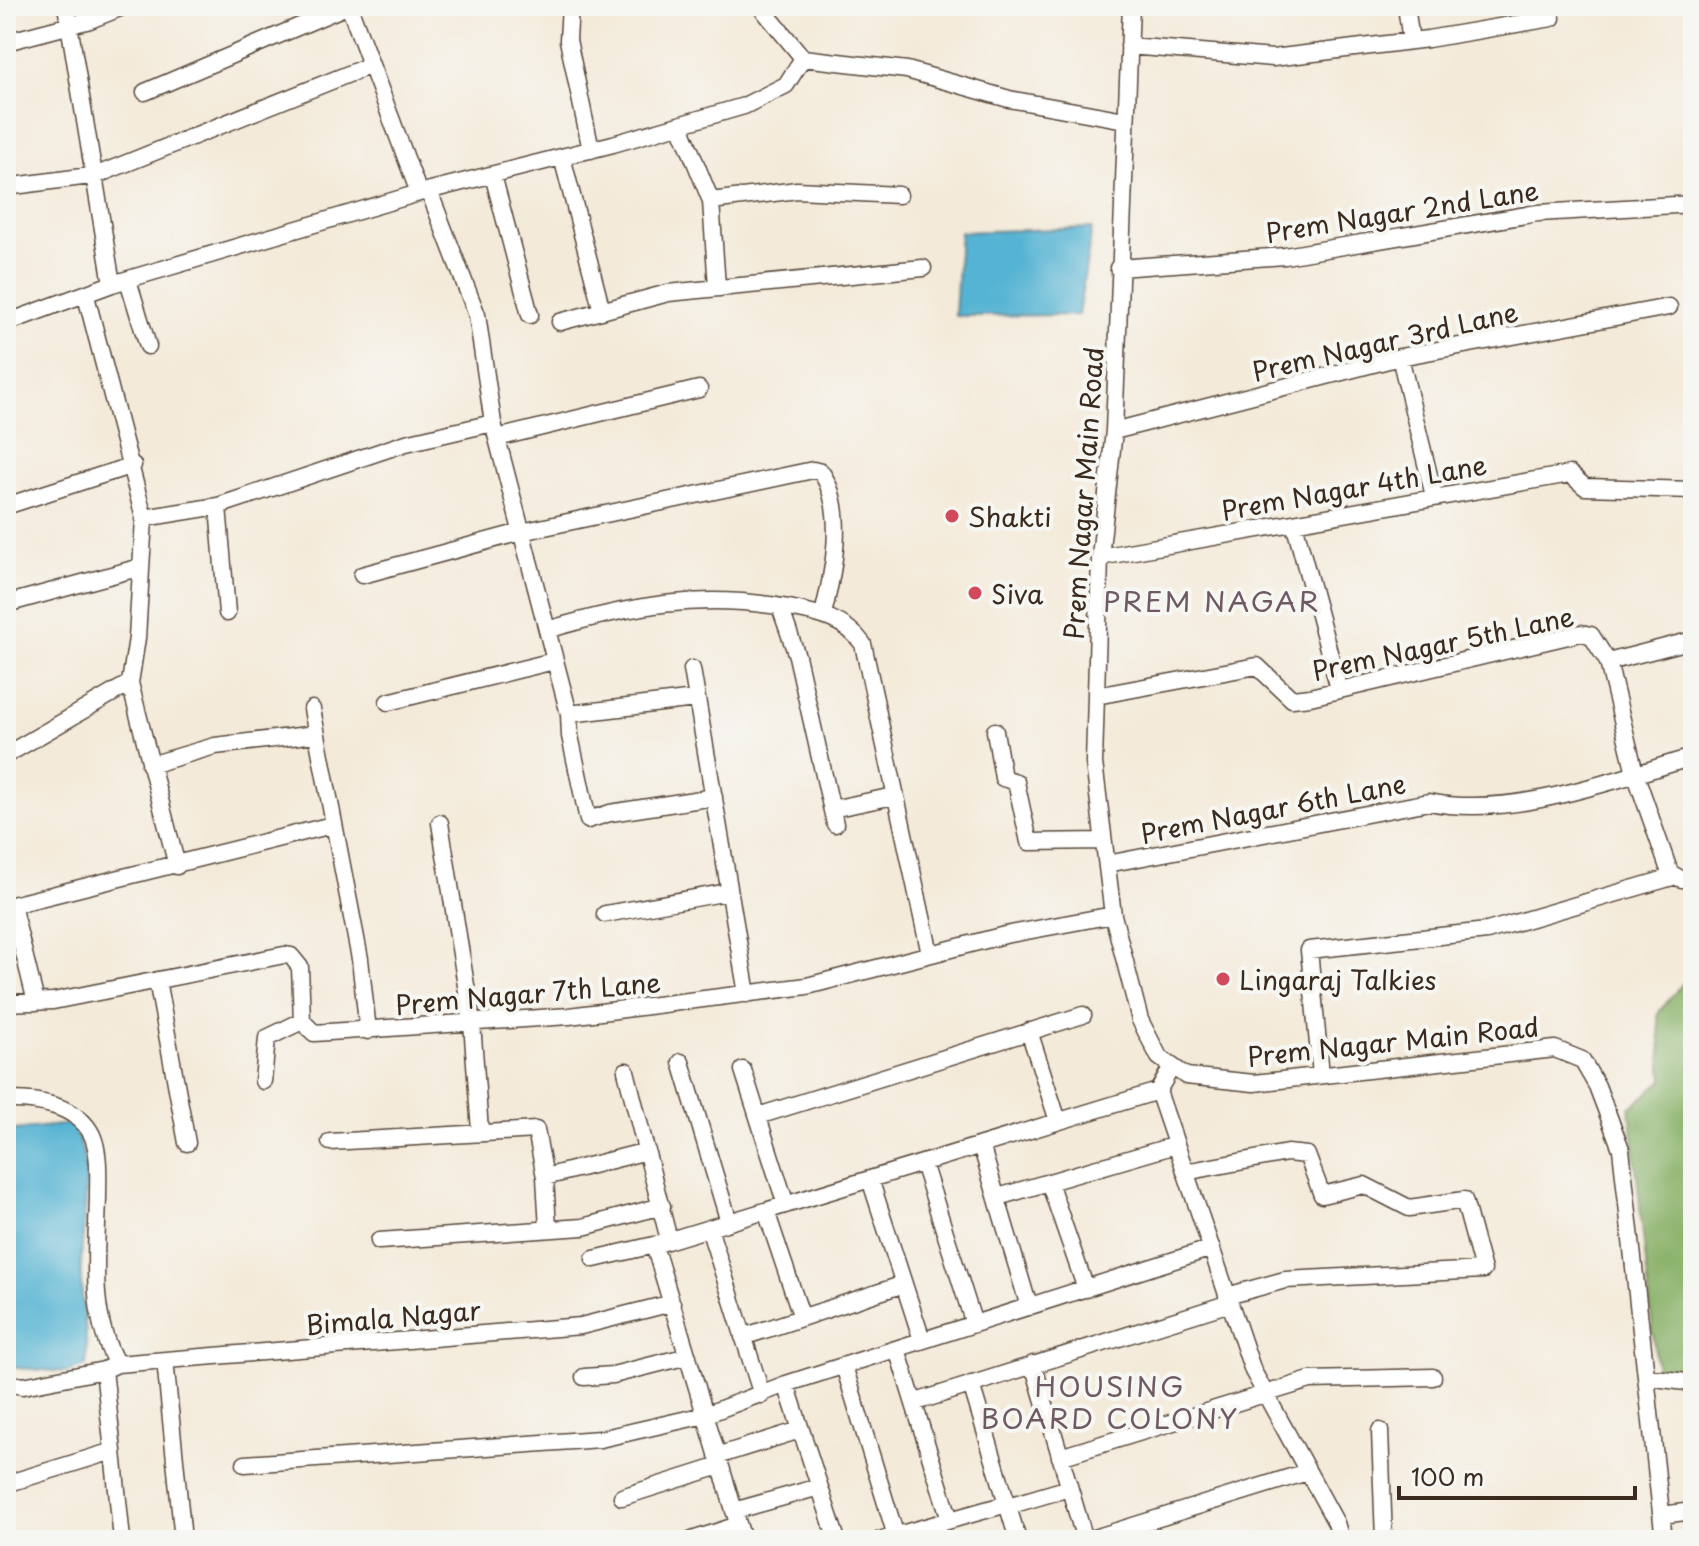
<svg xmlns="http://www.w3.org/2000/svg" width="1699" height="1546" viewBox="0 0 1699 1546" font-family="'Playpen Sans',sans-serif">
<style>
.forest{fill:#88b168;stroke:#626e43;stroke-width:2}
.water{fill:#55b3d3;stroke:#486e78;stroke-width:2}
.lines{fill:none;stroke-linecap:round;stroke-linejoin:round}
.minor-casing{stroke:#57473a;stroke-width:19}
.minor{stroke:#fff;stroke-width:16}
.poi-dot{fill:#d1495b;stroke:#f6f6f2;stroke-width:3}
.labels{text-anchor:middle;dominant-baseline:central;stroke-width:8;stroke-linejoin:round;paint-order:stroke}
.street-label{font-size:26px;fill:#3b2a1e;stroke:#f6f6f2}
.poi-label{font-size:26px;fill:#3b2a1e;stroke:#f6f6f2;text-anchor:start}
.neighbourhood-label{font-size:28px;letter-spacing:2px;fill:#6f5a64;stroke:#f6f6f2}
</style>
<rect width="100%" height="100%" fill="#f6f6f2"/>
<filter id="ink" filterUnits="userSpaceOnUse"><feTurbulence type="fractalNoise" baseFrequency=".0125" numOctaves="2"/><feDisplacementMap in="SourceGraphic" scale="16" xChannelSelector="R" yChannelSelector="G"/><feConvolveMatrix kernelMatrix="1 2 1 2 8 2 1 2 1" color-interpolation-filters="sRGB"/></filter>
<filter id="wash" filterUnits="userSpaceOnUse"><feTurbulence type="fractalNoise" baseFrequency=".006" numOctaves="4" result="noise"/><feDisplacementMap in="SourceGraphic" scale="32" xChannelSelector="R" yChannelSelector="G"/><feGaussianBlur stdDeviation="1.8" result="paint"/><feColorMatrix in="noise" values="0 0 0 0 0 0 0 0 0 0 0 0 0 0 0 0 0 1.4 0 .05"/><feComposite in="paint" operator="in"/></filter>
<g filter="url(#wash)">
<rect width="100%" height="100%" fill="#f4ead9"/>
<path class="forest" d="M 1693,971 L 1693,1364 L 1657,1371 L 1630,1108 L 1663,1080 L 1658,1013 Z"/>
<path class="water" d="M 1092,228 L 1078,315 L 955,316 L 960,232 Z
M 69,1124 C 101,1163 78,1234 81,1280 C 82,1310 89,1336 86,1366 L 66,1372 L 6,1367 L 6,1131 Z"/>
</g>
<g filter="url(#ink)">
<g class="lines">
<g class="minor-casing">
<path id="minor" d="M 66,6 L 112,284
M 349,6 L 419,193
M 570,6 L 568,40 L 591,150
M 760,6 L 803,58 L 907,70 L 1009,99 L 1125,120
M 1131,6 L 1114,431 L 1100,557 L 1094,763 L 1113,915 L 1140,1020 L 1159,1057 L 1186,1076 L 1254,1083 L 1555,1049 L 1582,1060 L 1597,1086 L 1621,1149 L 1664,1540
M 1406,6 L 1411,41
M 6,42 L 90,20 L 125,6
M 1129,46 L 1273,58 L 1428,39 L 1552,18
M 145,92 L 347,6
M 680,125 L 711,201 L 797,190 L 899,195
M 562,157 L 602,311
M 493,175 L 530,315
M 6,187 L 97,175 L 371,65
M 429,191 L 477,315 L 493,423 L 569,714 L 570,736 L 588,820 L 610,813 L 714,797
M 711,201 L 717,287
M 1118,268 L 1285,256 L 1538,213 L 1693,204
M 128,280 L 148,346
M 86,296 L 144,518 L 137,638 L 130,683 L 177,866
M 560,322 L 668,293 L 923,268
M 6,323 L 112,284 L 419,193 L 613,144 L 744,106 L 786,85 L 803,58
M 1400,357 L 1434,496
M 1114,431 L 1400,357 L 1669,307
M 497,438 L 699,389
M 6,506 L 133,465
M 218,506 L 227,613
M 144,518 L 218,506 L 406,443 L 493,423
M 1294,523 L 1339,689
M 1100,557 L 1570,474 L 1585,487 L 1693,490
M 362,575 L 521,532 L 813,470 L 821,472 C 847,509 833,574 823,614
M 6,604 L 141,567
M 780,607 L 797,656 L 835,824
M 547,630 C 632,605 700,592 789,608 C 819,614 844,618 863,644 L 930,954
M 1608,662 L 1693,640
M 692,669 L 747,994
M 1096,696 L 1257,666 L 1292,699 L 1310,697 L 1581,633 L 1591,635 L 1608,662 L 1635,773 L 1670,873 L 1681,879 L 1693,879
M 388,702 L 554,661
M 312,709 L 360,959 L 368,1031
M 569,714 L 695,699
M 995,731 L 1003,778 L 1016,782 L 1029,842 L 1103,841
M 6,755 L 130,683
M 150,765 L 215,746 L 316,734
M 832,809 L 894,796
M 440,823 L 472,1023 L 480,1131
M 1107,864 L 1429,802 C 1512,819 1612,780 1693,757
M 605,914 L 728,892
M 157,980 L 187,1143
M 36,1002 L 12,905 L 332,825
M 6,1003 L 53,1001 L 284,955 L 291,956 L 300,967 L 302,1021 L 314,1033 L 569,1016 L 807,986 L 1005,935 L 1113,915
M 1029,1031 L 1058,1121
M 681,1062 L 729,1222
M 1172,1066 L 1158,1091 L 1253,1371 L 1336,1523 L 1341,1540
M 743,1070 L 786,1205
M 626,1071 L 669,1240
M 1321,1075 L 1309,950 L 1487,931 L 1676,876
M 263,1081 L 267,1038 L 302,1021
M 6,1100 C 36,1099 77,1105 92,1135 C 100,1153 98,1177 98,1196 C 97,1250 88,1315 117,1364
M 758,1116 L 1083,1015
M 330,1142 L 536,1130 L 545,1177 L 548,1229
M 981,1145 L 1029,1307
M 923,1163 L 974,1324
M 1185,1172 L 1287,1153 L 1307,1155 L 1322,1195 L 1364,1185 L 1409,1208 L 1464,1200 L 1483,1270 L 1285,1280 L 1227,1296
M 545,1177 L 647,1151
M 870,1179 L 922,1340
M 1049,1182 L 1086,1289
M 998,1197 L 1176,1145
M 766,1211 L 801,1315
M 709,1228 L 762,1395
M 379,1241 L 583,1227 L 662,1206
M 654,1245 L 743,1540
M 594,1259 L 654,1245 L 1158,1091
M 743,1337 L 904,1284
M 897,1349 L 950,1520
M 165,1360 L 183,1540
M 1033,1364 L 1085,1540
M 844,1366 L 896,1536
M 584,1377 L 613,1375 L 688,1356
M 1648,1377 L 1693,1383
M 6,1383 L 23,1386 L 104,1370
M 786,1384 L 837,1540
M 971,1384 L 1018,1540
M 916,1402 L 1230,1303
M 1380,1431 L 1384,1540
M 113,1451 L 122,1540
M 717,1456 L 800,1430
M 1060,1457 L 1310,1380 L 1433,1377
M 245,1464 L 600,1439 L 705,1415 L 786,1384 L 1212,1248
M 6,1484 L 113,1451 L 104,1370 L 117,1364 L 581,1326 L 672,1303
M 622,1497 L 720,1466
M 1008,1506 L 1069,1488
M 734,1511 L 819,1487
M 1661,1515 L 1693,1511
M 692,1540 L 738,1525
M 880,1540 L 1007,1504
M 1088,1540 L 1307,1472"/>
</g>
<use href="#minor" class="minor"/>
</g>
</g>
<g class="poi-dot">
<circle cx="952" cy="516" r="8"/>
<circle cx="975" cy="593" r="8"/>
<circle cx="1223" cy="979" r="8"/>
</g>
<g class="labels">
<g class="street-label">
<text transform="translate(1402 211) rotate(-9)">Prem Nagar 2nd Lane</text>
<text transform="translate(1385 341) rotate(-13)">Prem Nagar 3rd Lane</text>
<text transform="translate(1354 487) rotate(-10)">Prem Nagar 4th Lane</text>
<text transform="translate(1083 493) rotate(-86)">Prem Nagar Main Road</text>
<text transform="translate(1443 643) rotate(-12)">Prem Nagar 5th Lane</text>
<text transform="translate(1273 808) rotate(-11)">Prem Nagar 6th Lane</text>
<text transform="translate(528 993) rotate(-5)">Prem Nagar 7th Lane</text>
<text transform="translate(1393 1041) rotate(-6)">Prem Nagar Main Road</text>
<text transform="translate(393 1317) rotate(-5)">Bimala Nagar</text>
</g>
<g class="poi-label">
<text x="968" y="516">Shakti</text>
<text x="991" y="593">Siva</text>
<text x="1239" y="979">Lingaraj Talkies</text>
</g>
<g class="neighbourhood-label">
<text x="1212" y="600">PREM NAGAR</text>
<text x="1110" y="1385">HOUSING<tspan x="1110" dy="32">BOARD COLONY</tspan></text>
</g>
</g>
<rect width="1699" height="1546" fill="none" stroke="#f6f6f2" stroke-width="32"/>
<path d="M1399 1486v12h236v-12" fill="none" stroke="#3b2a1e" stroke-width="4"/>
<text x="1411" y="1486" font-size="24" fill="#3b2a1e" stroke="#f6f6f2" stroke-width="6" paint-order="stroke">100 m</text>
</svg>
